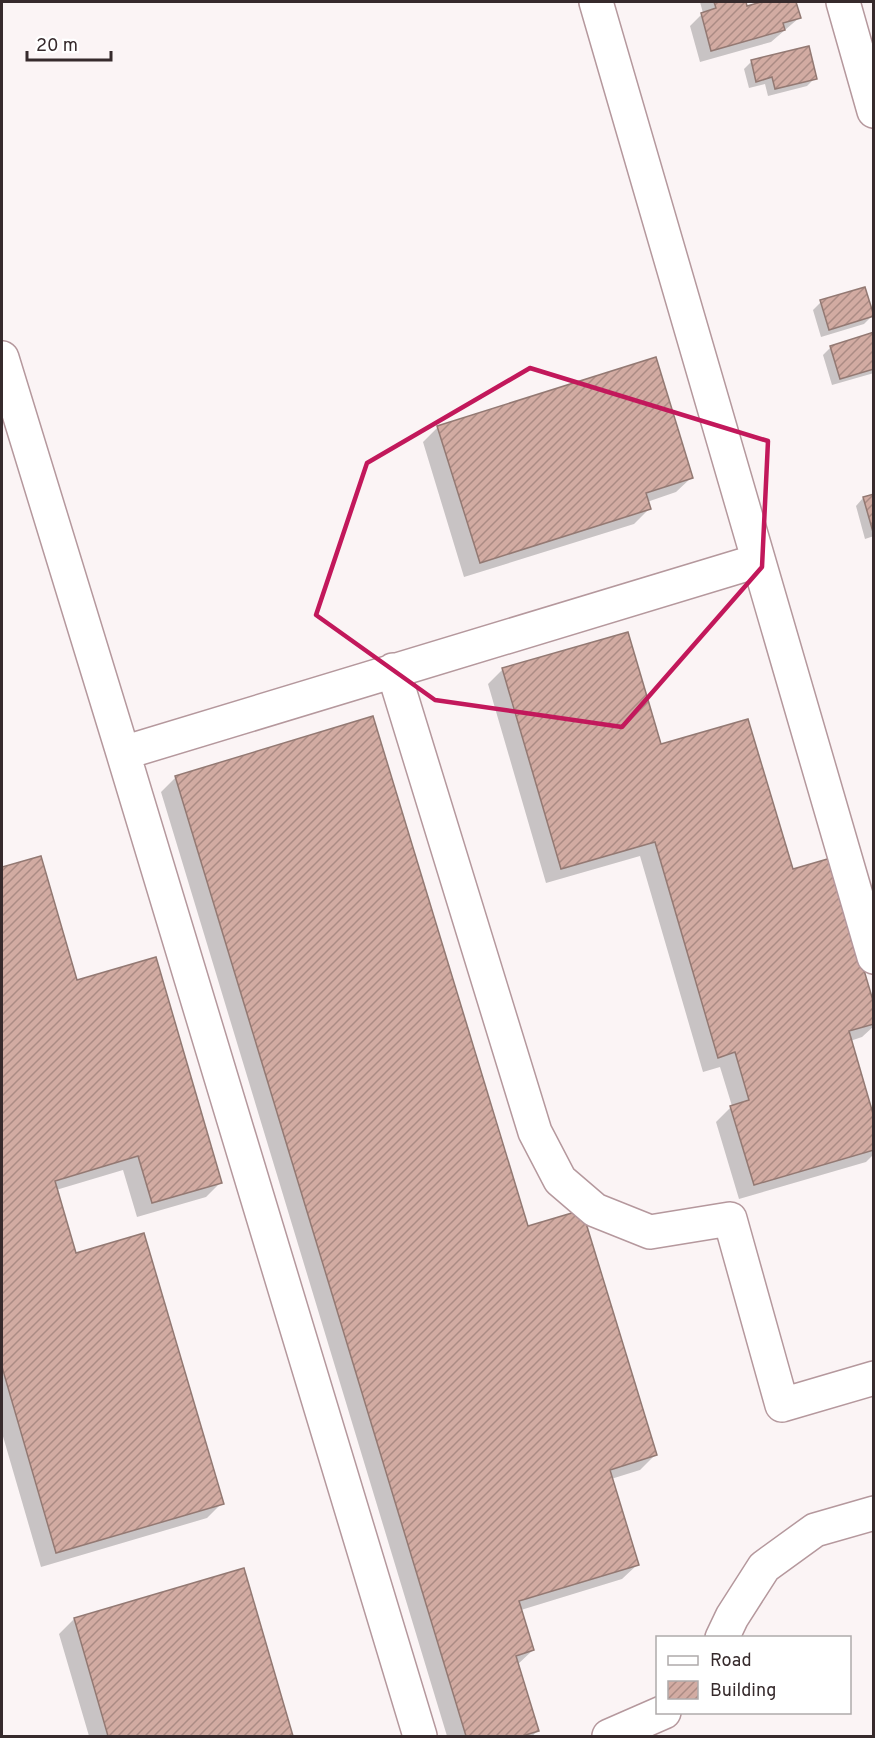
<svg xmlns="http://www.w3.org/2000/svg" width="875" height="1738" viewBox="0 0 875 1738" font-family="Overpass,sans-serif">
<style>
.shadow{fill:#0003}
.building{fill:url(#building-hatch);stroke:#937973;stroke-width:1.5}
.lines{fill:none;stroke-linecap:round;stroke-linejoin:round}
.minor-casing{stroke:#b5989d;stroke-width:36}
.minor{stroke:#fff;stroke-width:33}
.marked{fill:none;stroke:#c2185b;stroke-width:4.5;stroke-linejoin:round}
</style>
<defs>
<pattern id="building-hatch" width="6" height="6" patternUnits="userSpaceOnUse" patternTransform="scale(1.5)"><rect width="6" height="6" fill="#d2aba2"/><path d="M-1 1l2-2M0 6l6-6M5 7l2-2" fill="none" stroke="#ab8b84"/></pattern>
</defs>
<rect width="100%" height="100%" fill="#fbf4f5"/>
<path class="shadow" d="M 700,2 L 744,2 L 746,7 L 764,2 L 794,2 L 799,18 L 771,42 L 700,62 L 690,26 L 703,13 Z
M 752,61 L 815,78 L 807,86 L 768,96 L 765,84 L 749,88 L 744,69 Z
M 821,302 L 872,316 L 864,324 L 821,337 L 813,310 Z
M 874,334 L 874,373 L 832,385 L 823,355 L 831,347 Z
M 438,427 L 692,477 L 676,492 L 647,502 L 649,509 L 634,524 L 464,577 L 423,442 Z
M 874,495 L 874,536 L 865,539 L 856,506 L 863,498 Z
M 503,669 L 660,746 L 792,871 L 874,1009 L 874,1026 L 862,1037 L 850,1041 L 874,1122 L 874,1154 L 866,1162 L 739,1199 L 716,1122 L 732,1106 L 720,1067 L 703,1072 L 640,856 L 546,883 L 488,684 Z
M 176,777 L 527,1228 L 655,1455 L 640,1470 L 611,1479 L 638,1564 L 622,1579 L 521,1610 L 533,1650 L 517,1665 L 538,1731 L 532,1736 L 447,1736 L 161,792 Z
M 40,858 L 76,982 L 221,1182 L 206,1197 L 137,1217 L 123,1170 L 56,1190 L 75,1254 L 222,1503 L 207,1518 L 41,1567 L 2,1433 L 2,869 Z
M 243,1570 L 292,1736 L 89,1736 L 59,1634 L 74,1619 Z"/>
<path class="building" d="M 714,2 L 746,2 L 747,6 L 761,2 L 796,2 L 801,18 L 783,23 L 785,30 L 711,51 L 701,13 L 716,8 Z
M 809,46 L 817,79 L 775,89 L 772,77 L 756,82 L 751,60 Z
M 865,287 L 874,316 L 829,330 L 820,300 Z
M 874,332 L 874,369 L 840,379 L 830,346 Z
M 656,357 L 693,478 L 646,493 L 651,509 L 480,563 L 437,426 Z
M 874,494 L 874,532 L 873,532 L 863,497 Z
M 628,632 L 661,744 L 748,719 L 793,869 L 831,858 L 874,1004 L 874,1024 L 849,1031 L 874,1117 L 874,1150 L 754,1185 L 730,1106 L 749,1100 L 735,1052 L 718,1058 L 655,842 L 561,869 L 502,668 Z
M 373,716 L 528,1226 L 582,1210 L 657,1455 L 610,1470 L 639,1565 L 519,1601 L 534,1650 L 516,1656 L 539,1731 L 522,1736 L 466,1736 L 175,776 Z
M 41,856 L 77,980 L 156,957 L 222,1183 L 152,1203 L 138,1156 L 55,1181 L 76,1253 L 144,1233 L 224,1504 L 56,1553 L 2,1367 L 2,867 Z
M 244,1568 L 293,1736 L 108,1736 L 74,1618 Z"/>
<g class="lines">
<g class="minor-casing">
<path id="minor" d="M 596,2 L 874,957
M 843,2 L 874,111
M 2,358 L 123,753 L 420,1736
M 393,670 L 535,1132 L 560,1180 L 595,1210 L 650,1232 L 730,1219 L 782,1405 L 874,1378
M 123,753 L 757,561
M 722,1638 L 732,1617 L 764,1567 L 815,1530 L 874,1513
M 609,1736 L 664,1712"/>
</g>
<use href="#minor" class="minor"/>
</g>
<path class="marked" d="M 530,368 L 768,441 L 762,567 L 622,727 L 435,700 L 316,615 L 367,463 Z"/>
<rect width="875" height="1738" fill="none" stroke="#362a2c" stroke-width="6"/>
<rect x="656" y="1636" width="195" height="78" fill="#ffffff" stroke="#afaaab" stroke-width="1.5"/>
<rect x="668" y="1656" width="30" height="9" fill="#ffffff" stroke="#afaaab" stroke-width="1.5"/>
<text x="710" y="1666" font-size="18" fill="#362a2c">Road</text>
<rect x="668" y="1681" width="30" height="18" fill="url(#building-hatch)" stroke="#afaaab" stroke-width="1.5"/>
<text x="710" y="1696" font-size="18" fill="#362a2c">Building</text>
<path d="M27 51v9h84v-9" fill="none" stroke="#362a2c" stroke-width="3"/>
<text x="36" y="51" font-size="18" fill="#362a2c" stroke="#ffffff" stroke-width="4.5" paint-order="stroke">20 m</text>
</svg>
